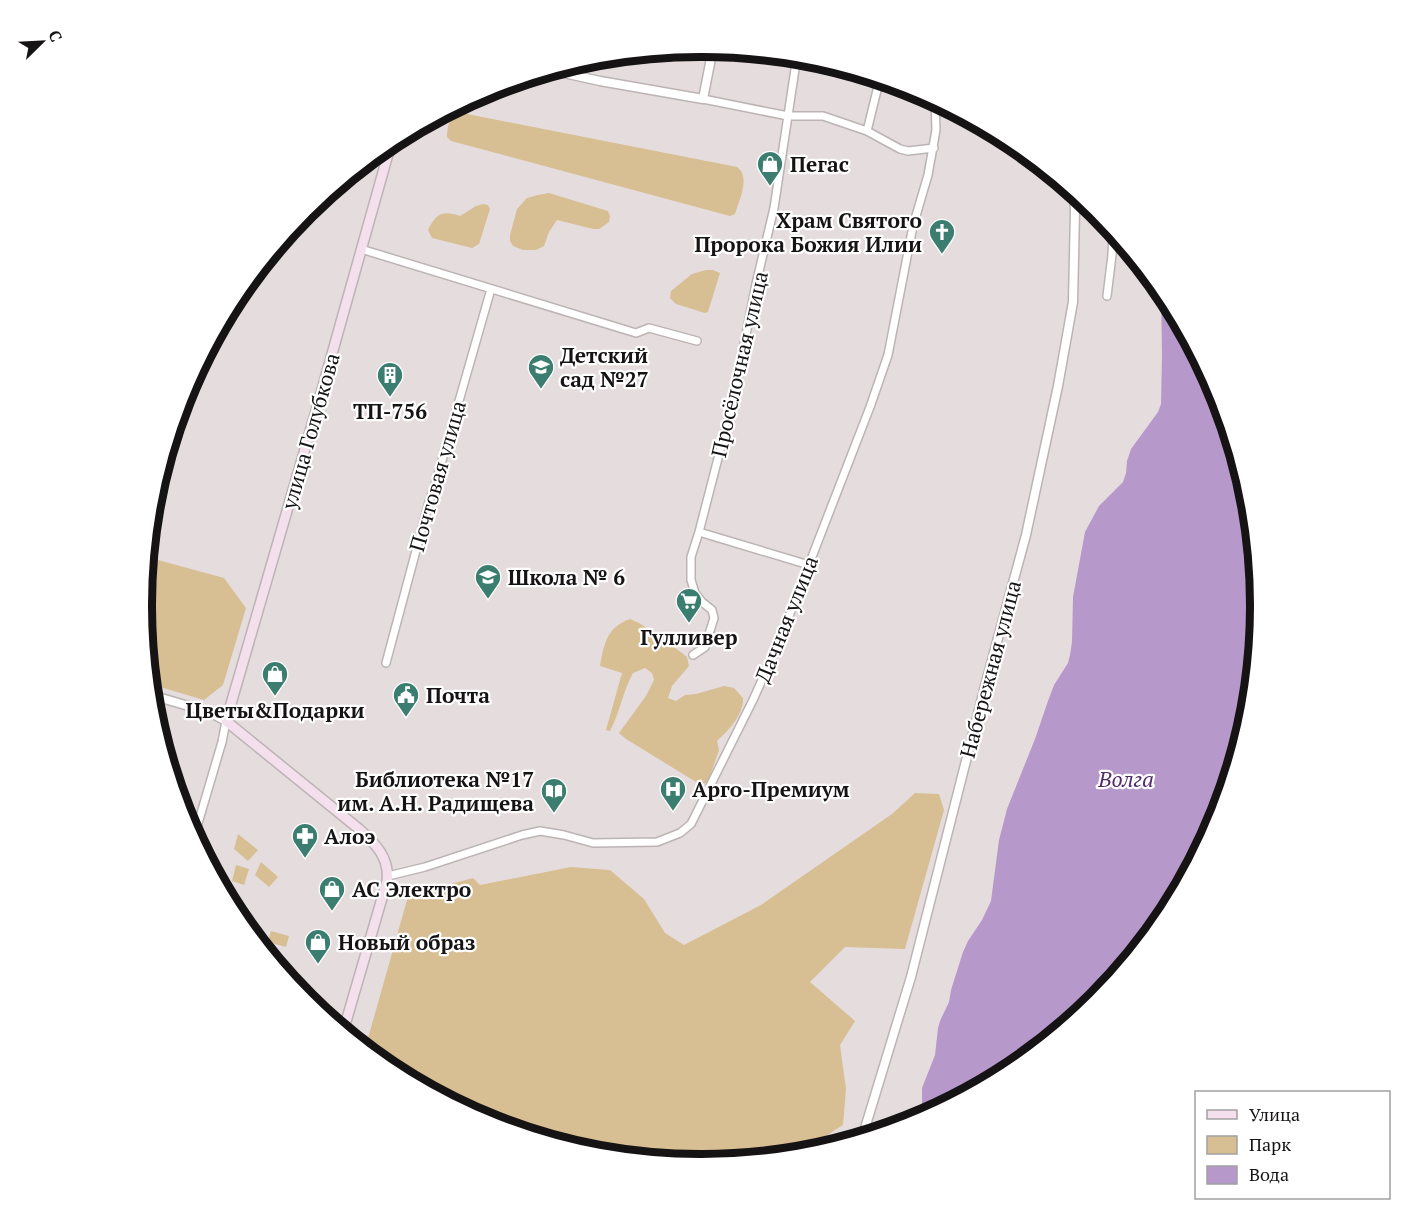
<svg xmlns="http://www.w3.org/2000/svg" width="1402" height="1211" viewBox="0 0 1402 1211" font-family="'PT Serif',serif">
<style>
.green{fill:#d7be93}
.water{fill:#b698cb}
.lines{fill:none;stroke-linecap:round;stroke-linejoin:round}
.minor-casing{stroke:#bcb4b4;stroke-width:10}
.tertiary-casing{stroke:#bcb4b4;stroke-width:11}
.secondary-casing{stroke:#bcb4b4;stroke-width:12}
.minor{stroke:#fff;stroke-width:7}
.tertiary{stroke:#fff;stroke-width:8}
.secondary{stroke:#f4dfec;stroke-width:9}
.labels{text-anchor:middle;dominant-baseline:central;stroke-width:4.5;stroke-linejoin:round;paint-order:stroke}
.poi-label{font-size:21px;font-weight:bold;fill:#161314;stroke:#fff;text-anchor:start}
.street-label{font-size:21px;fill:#161314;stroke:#fff}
.water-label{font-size:22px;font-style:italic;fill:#522c6a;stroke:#fff}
.rim{fill:none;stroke:#161314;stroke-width:8}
</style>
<rect width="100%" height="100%" fill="#e5dddd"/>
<path class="green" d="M 457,112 L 737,167 C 751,177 739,200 735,214 L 730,216 L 451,141 L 447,137 C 447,130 449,118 454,113 Z
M 549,193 L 608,211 L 610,216 L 609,222 L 599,229 L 593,229 L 557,220 L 549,232 L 544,246 L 536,250 L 523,250 L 513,246 L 510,241 L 510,235 L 517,209 L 527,198 L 538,195 Z
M 483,204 L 488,205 L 490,209 L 479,244 L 472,248 L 432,238 L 428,230 C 436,214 442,210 460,216 L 476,206 Z
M 706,270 L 713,270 L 720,273 L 708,312 L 705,313 L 676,304 L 670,298 L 671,291 L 692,274 Z
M 147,557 L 224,578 L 246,608 L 223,685 L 204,700 L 150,684 L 142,605 Z
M 630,619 L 639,623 L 665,640 L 687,657 L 689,666 L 672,686 L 668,698 L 676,701 L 685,695 L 696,694 L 724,686 L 734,688 L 743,698 C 744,715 728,731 717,741 L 719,750 L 708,782 L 701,785 L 626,739 L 619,733 L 646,696 L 654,680 L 652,673 L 645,668 L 633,673 C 623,691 620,712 610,731 L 606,730 L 622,673 L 600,666 C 604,644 607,627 630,619 Z
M 915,793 L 939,794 L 944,810 L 905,949 L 845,947 L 810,982 L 855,1021 L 840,1045 L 846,1089 L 843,1125 L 818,1141 L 821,1151 L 810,1154 L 701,1164 L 592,1154 L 487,1122 L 390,1070 L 365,1049 L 407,900 L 418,888 L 436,888 L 473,878 L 480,885 L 571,867 L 610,870 L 644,899 L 665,933 L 684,945 L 761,905 L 892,814 Z
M 238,834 L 258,850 L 248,861 L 234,849 Z
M 261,862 L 278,877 L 269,887 L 255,875 Z
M 236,865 L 249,869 L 244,885 L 232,881 Z
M 271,931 L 289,936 L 286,947 L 268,942 Z"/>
<path class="water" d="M 1161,289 L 1166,295 L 1218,392 L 1249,497 L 1260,606 L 1249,715 L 1217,820 L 1166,916 L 1096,1001 L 1011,1070 L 920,1119 L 922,1101 L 922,1088 L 935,1055 L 938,1028 L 940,1021 L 949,1002 L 951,990 L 963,952 L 968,941 L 982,920 L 991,901 L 999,840 L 1007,809 L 1035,739 L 1048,701 L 1054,685 L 1068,663 L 1070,655 L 1072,642 L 1073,597 L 1085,532 L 1099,506 L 1123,482 L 1126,473 L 1127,461 L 1131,449 L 1158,412 L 1161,404 L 1162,356 Z"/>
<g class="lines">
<g class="minor-casing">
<path id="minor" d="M 703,99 L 788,116 L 823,116 L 867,131 L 900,149 L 908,151 L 934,148
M 867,131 L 880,78
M 361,249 L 636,333 L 649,328 L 697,341
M 1107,296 L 1112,255 L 1113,231
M 699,532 L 809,565
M 693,655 L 705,647 L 714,618 L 712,610 L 702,602 L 695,593 L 691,580 L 691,557 L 699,532 L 733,400 L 756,284 L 774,208 L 797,56
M 386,663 L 429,502 L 437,478 L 491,289
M 194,837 L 222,742 L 226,721
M 388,876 L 425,867 L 522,835 L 540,831 L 564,835 L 593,843 L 657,842 L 680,833 L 691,824 L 753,700 L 779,642 L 870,407 L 888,355 L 913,226 L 928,175 L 936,130 L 935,100"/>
</g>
<g class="tertiary-casing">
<path id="tertiary" d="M 550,70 L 600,81 L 703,99 L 713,48
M 151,695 L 209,712 L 226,721
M 862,1138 L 911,977 L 985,686 L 1026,535 L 1058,386 L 1073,302 L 1075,211 L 1074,192"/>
</g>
<g class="secondary-casing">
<path id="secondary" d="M 343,1032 L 387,881 C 390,858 375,843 359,829 L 226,721 L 316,411 L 392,140"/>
</g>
<use href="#minor" class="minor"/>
<use href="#tertiary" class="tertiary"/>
<use href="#secondary" class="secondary"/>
</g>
<defs>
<g id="shop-pin" transform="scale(1.35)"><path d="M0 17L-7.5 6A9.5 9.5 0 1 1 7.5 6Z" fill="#3b7d6f" stroke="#fff"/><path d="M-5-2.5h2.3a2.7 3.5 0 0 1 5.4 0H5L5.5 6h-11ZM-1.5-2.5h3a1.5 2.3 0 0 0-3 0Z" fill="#fff"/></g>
<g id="church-pin" transform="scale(1.35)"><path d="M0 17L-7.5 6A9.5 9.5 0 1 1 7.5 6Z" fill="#3b7d6f" stroke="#fff"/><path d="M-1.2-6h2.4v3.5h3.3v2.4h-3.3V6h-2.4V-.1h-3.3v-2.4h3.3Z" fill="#fff"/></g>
<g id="school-pin" transform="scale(1.35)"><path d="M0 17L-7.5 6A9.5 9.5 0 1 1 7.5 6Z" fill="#3b7d6f" stroke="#fff"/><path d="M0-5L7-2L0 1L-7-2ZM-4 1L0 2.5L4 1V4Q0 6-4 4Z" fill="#fff"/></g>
<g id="building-pin" transform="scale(1.35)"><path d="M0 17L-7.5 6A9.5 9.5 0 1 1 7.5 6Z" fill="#3b7d6f" stroke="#fff"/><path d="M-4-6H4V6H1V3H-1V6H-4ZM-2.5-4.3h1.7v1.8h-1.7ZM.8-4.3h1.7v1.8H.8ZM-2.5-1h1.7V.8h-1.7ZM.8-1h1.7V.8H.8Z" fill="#fff"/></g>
<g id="supermarket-pin" transform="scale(1.35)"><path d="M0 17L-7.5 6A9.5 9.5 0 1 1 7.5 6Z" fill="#3b7d6f" stroke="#fff"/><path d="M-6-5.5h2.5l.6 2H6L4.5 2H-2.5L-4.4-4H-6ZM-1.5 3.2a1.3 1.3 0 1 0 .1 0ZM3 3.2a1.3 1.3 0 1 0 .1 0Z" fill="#fff"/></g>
<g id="civic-pin" transform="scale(1.35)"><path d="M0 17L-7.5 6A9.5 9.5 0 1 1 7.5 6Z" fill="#3b7d6f" stroke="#fff"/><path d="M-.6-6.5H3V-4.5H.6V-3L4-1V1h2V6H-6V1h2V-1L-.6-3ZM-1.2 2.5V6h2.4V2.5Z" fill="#fff"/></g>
<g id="hospital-pin" transform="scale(1.35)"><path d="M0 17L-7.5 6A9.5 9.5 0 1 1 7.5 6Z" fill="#3b7d6f" stroke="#fff"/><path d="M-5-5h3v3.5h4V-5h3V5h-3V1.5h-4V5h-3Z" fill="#fff"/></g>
<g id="library-pin" transform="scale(1.35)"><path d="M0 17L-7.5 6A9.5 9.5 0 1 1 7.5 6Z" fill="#3b7d6f" stroke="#fff"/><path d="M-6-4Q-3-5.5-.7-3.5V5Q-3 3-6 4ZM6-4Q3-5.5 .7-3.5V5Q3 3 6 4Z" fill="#fff"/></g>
<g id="pharmacy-pin" transform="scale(1.35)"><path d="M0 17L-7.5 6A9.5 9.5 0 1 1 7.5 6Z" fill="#3b7d6f" stroke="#fff"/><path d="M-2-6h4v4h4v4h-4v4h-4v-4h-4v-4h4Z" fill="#fff"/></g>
</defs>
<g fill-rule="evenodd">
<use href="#shop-pin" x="770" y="164"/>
<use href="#church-pin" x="942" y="232"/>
<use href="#school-pin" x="541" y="367"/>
<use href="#building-pin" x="390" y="375"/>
<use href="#school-pin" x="488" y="577"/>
<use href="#supermarket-pin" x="689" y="601"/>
<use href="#shop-pin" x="275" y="674"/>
<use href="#civic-pin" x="406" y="695"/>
<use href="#hospital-pin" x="673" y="789"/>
<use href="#library-pin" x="554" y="791"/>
<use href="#pharmacy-pin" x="305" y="836"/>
<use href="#shop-pin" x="332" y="889"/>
<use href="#shop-pin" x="318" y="942"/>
</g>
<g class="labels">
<g class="poi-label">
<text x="790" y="164">Пегас</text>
<text x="922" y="220" text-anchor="end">Храм Святого<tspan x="922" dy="24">Пророка Божия Илии</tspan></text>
<text x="560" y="355">Детский<tspan x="560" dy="24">сад №27</tspan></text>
<text x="390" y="411" text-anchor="middle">ТП-756</text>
<text x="508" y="577">Школа № 6</text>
<text x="689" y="637" text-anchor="middle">Гулливер</text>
<text x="426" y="695">Почта</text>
<text x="275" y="710" text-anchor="middle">Цветы&amp;Подарки</text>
<text x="534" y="779" text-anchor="end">Библиотека №17<tspan x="534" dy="24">им. А.Н. Радищева</tspan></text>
<text x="692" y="789">Арго-Премиум</text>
<text x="324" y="836">Алоэ</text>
<text x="352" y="889">АС Электро</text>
<text x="338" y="942">Новый образ</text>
</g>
<g class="street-label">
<text transform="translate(739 364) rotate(-77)">Просёлочная улица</text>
<text transform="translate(310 431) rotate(-74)">улица Голубкова</text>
<text transform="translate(437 476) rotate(-74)">Почтовая улица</text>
<text transform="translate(786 619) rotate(-68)">Дачная улица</text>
<text transform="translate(990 669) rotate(-75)">Набережная улица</text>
</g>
<g class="water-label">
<text x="1126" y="778">Волга</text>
</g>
</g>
<path d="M0 0H1402V1211H0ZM700 57H702A548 548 0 0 1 1250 605V606A548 548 0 0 1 702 1154H700A548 548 0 0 1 152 606V605A548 548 0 0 1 700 57Z" fill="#fff" fill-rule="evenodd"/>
<path class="rim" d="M700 57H702A548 548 0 0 1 1250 605V606A548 548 0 0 1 702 1154H700A548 548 0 0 1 152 606V605A548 548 0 0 1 700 57Z"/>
<rect x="1195" y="1091" width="195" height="108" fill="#ffffff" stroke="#a2a1a1" stroke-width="1.5"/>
<rect x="1207" y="1110" width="30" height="9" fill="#f4dfec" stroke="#a2a1a1" stroke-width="1.5"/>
<text x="1249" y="1121" font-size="18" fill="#161314">Улица</text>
<rect x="1207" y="1136" width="30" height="18" fill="#d7be93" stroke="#a2a1a1" stroke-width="1.5"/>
<text x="1249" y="1151" font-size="18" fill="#161314">Парк</text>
<rect x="1207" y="1166" width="30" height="18" fill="#b698cb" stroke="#a2a1a1" stroke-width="1.5"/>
<text x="1249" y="1181" font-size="18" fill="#161314">Вода</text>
<g transform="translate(42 42) rotate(66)" stroke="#ffffff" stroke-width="4.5" paint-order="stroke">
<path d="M0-4.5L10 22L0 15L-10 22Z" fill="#161314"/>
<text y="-9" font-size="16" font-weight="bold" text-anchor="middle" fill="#161314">С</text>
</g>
</svg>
